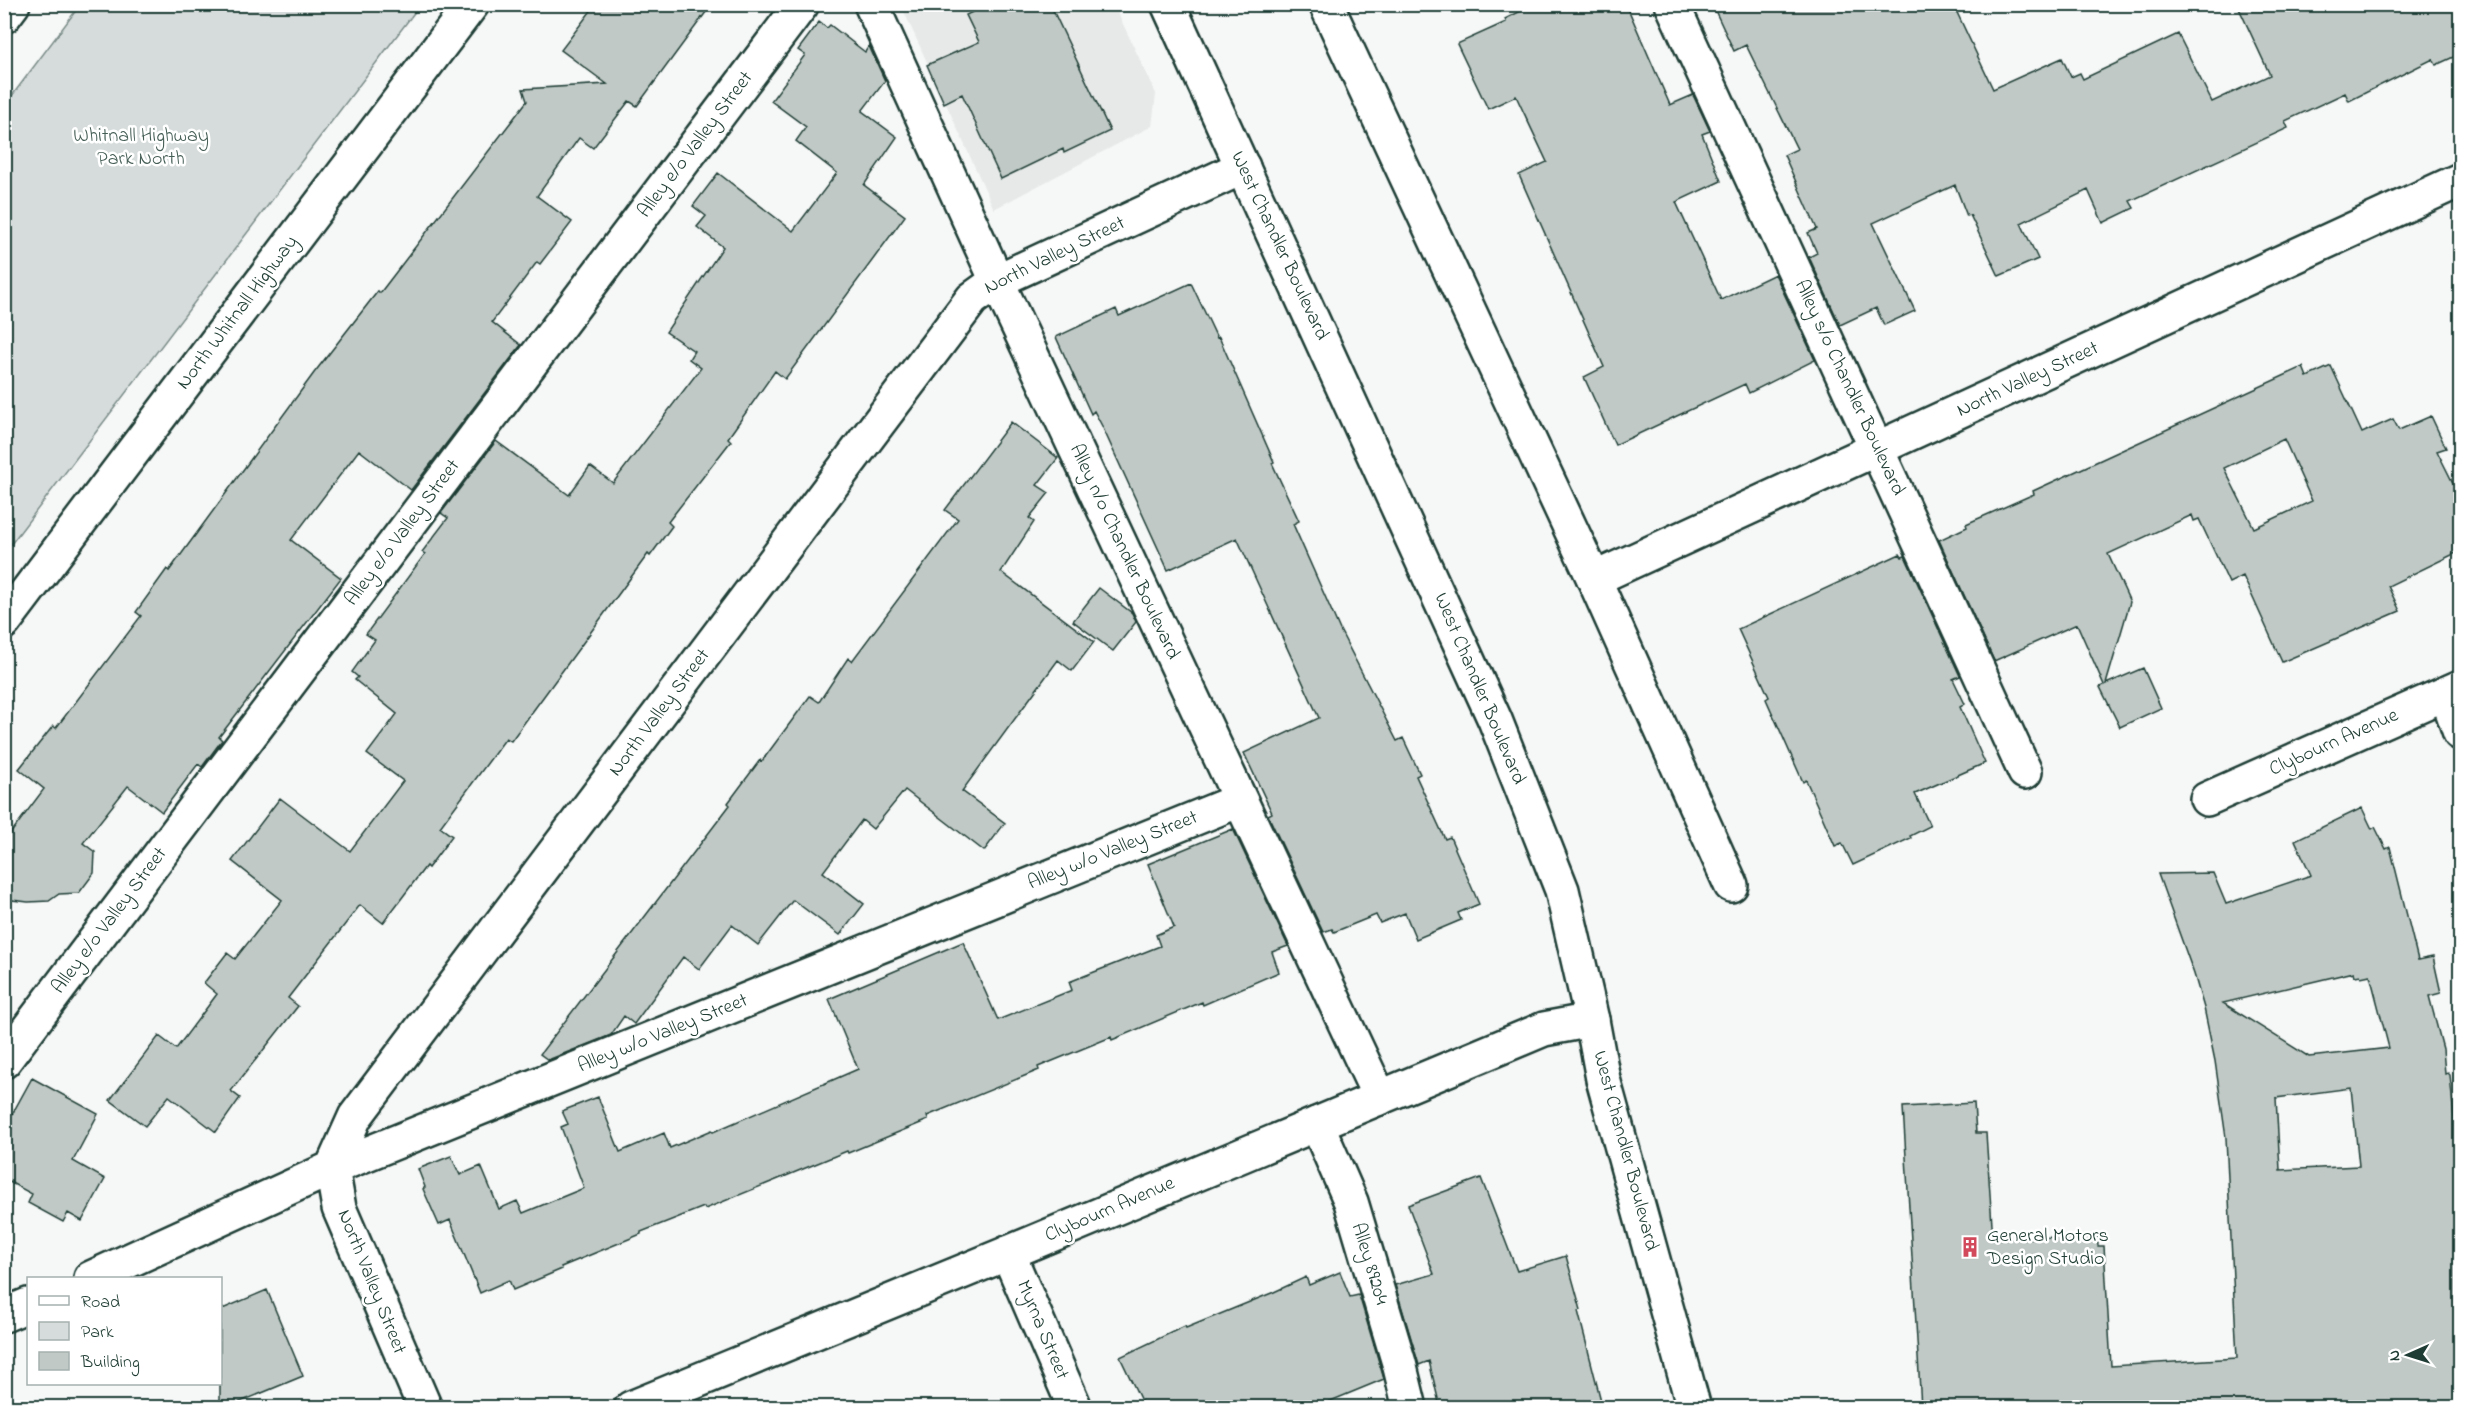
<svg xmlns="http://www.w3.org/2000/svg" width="2465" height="1412" viewBox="0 0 2465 1412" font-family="'Indie Flower',sans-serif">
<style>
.built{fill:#e6e9e8}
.green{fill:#d6dcdb;stroke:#7a8c88;stroke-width:1.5}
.building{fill:#c0c9c6;stroke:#1f3d34;stroke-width:1.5;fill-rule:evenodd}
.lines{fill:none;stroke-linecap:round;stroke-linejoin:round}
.minor-casing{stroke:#1f3d34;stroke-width:38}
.major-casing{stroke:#1f3d34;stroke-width:38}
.minor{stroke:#fff;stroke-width:33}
.major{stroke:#fff;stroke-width:33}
.labels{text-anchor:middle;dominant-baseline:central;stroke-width:5;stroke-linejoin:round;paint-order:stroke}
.park-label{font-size:20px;fill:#445d55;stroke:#fff}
.street-label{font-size:20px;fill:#1f3d34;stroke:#fff}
.poi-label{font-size:20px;fill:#1f3d34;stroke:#fff;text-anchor:start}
</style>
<rect width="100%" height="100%" fill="#f6f7f7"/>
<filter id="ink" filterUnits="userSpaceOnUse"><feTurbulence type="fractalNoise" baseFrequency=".0167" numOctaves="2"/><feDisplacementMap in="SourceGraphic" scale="12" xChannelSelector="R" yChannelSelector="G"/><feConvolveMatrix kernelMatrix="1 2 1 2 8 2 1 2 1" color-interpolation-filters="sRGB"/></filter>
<g filter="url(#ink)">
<path class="built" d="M 901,5 L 1114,5 L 1156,94 L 1152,126 L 994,209 Z"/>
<path class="green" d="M 80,5 L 420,5 L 5,552 L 5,105 Z"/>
<path class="building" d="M 596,4 L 712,4 L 637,106 L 629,101 L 593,148 L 579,138 L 537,196 L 572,222 L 540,264 L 537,262 L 492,322 L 521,345 L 411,490 L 359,450 L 291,540 L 341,578 L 219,737 L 222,740 L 202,767 L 198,764 L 162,812 L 128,786 L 83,843 L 95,852 L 94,873 L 79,893 L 59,894 L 49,901 L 28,902 L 4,899 L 4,842 L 44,789 L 19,769 L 53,726 L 56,728 L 141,616 L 136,612 L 167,569 L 169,571 L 314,373 L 378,291 L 380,293 L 527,101 L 523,89 L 607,84 L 561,50 Z
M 989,4 L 1050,4 L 1110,131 L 1064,153 L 1063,149 L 1001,179 L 962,94 L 944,103 L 927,65 L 979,42 L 966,15 Z
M 1535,4 L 1626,4 L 1670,105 L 1693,95 L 1710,131 L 1702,134 L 1721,181 L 1676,202 L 1721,300 L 1775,274 L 1815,360 L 1749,393 L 1745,384 L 1615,445 L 1584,377 L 1604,367 L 1519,175 L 1547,162 L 1516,96 L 1488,109 L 1457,44 L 1506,22 L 1505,19 Z
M 1712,4 L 1953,4 L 1993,89 L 2062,58 L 2071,77 L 2080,73 L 2083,79 L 2178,34 L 2212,102 L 2270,75 L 2237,4 L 2460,4 L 2460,54 L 2436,65 L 2433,59 L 2349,101 L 2345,93 L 2285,121 L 2288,128 L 2130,201 L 2134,208 L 2103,223 L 2088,190 L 2021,223 L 2038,259 L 1999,276 L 1970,215 L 1967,216 L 1955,185 L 1873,223 L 1915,311 L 1884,325 L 1876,308 L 1840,325 L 1809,257 L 1817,253 L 1808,233 L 1817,229 L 1784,155 L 1797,149 L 1746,45 L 1734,51 Z
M 819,22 L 827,28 L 830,25 L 865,52 L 869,46 L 885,81 L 862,111 L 897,137 L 864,185 L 905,216 L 785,379 L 775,371 L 728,438 L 731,441 L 668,522 L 672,526 L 650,556 L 648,554 L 511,741 L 506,738 L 440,827 L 452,836 L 428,868 L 426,866 L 383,923 L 360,905 L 288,998 L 298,1006 L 231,1091 L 240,1098 L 216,1132 L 169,1096 L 145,1126 L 110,1100 L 159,1036 L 176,1049 L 217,994 L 204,983 L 227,953 L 235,959 L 282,900 L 232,861 L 280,798 L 350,851 L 403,781 L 367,754 L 397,714 L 355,680 L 358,677 L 352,672 L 375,640 L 366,634 L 425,554 L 422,552 L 448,518 L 441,513 L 496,441 L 569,495 L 590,466 L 613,483 L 701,368 L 689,359 L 694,351 L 666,332 L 723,247 L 697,227 L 706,216 L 693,206 L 718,173 L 793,231 L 837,173 L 796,141 L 806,127 L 771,101 L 805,55 L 798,50 Z
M 1191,283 L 1217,338 L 1219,337 L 1274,462 L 1272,463 L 1299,521 L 1293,524 L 1340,630 L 1397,741 L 1403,738 L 1420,774 L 1416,776 L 1445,839 L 1450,837 L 1479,904 L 1458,913 L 1461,920 L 1416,939 L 1405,913 L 1380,923 L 1376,915 L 1334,932 L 1332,929 L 1323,932 L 1268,815 L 1272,813 L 1244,753 L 1319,718 L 1237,538 L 1168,570 L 1102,426 L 1094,411 L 1091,414 L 1056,337 L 1116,309 L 1119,316 Z
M 2331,366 L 2362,433 L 2393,419 L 2399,430 L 2431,416 L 2446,448 L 2437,451 L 2460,497 L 2460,551 L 2388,586 L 2400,611 L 2282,662 L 2243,576 L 2229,583 L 2199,519 L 2194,521 L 2192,515 L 2108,554 L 2130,602 L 2106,684 L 2143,668 L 2161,708 L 2120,727 L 2100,687 L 2104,685 L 2077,624 L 1994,661 L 1939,540 L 1967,527 L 1966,524 L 2034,494 L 2033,491 L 2303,367 L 2307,377 ZM 2284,439 L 2312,501 L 2254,528 L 2224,468 Z
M 1011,422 L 1058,458 L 1037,485 L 1049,493 L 1029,518 L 1034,522 L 1001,572 L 1094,642 L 1072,671 L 1058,660 L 962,791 L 1005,823 L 984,851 L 905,790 L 873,829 L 862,820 L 823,872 L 864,904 L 840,935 L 793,900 L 758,945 L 732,925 L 699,969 L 683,957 L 634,1024 L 624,1016 L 611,1035 L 548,1060 L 540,1054 L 730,805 L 728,803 L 760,760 L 762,761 L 810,696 L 819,702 L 848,658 L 852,661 L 958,519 L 945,510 Z
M 1900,554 L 1902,557 L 1905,556 L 1960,676 L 1953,679 L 1965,704 L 1960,707 L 1985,763 L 1915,794 L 1930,826 L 1910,836 L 1911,838 L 1853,865 L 1842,843 L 1835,846 L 1806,780 L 1803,782 L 1766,699 L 1769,697 L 1738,629 Z
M 1099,588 L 1132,613 L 1136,622 L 1113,651 L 1073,621 Z
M 2362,808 L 2372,829 L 2375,827 L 2386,849 L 2390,847 L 2418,960 L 2433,957 L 2441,993 L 2429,996 L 2443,1049 L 2445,1074 L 2448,1073 L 2450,1075 L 2459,1174 L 2460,1407 L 1921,1407 L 1903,1107 L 1974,1103 L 1976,1133 L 1986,1133 L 1993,1240 L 2097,1235 L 2098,1246 L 2104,1246 L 2111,1366 L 2237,1358 L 2226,1138 L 2215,1061 L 2204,1008 L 2194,974 L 2158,874 L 2213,873 L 2226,904 L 2311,875 L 2295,840 ZM 2354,972 L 2355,976 L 2360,975 L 2361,977 L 2370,975 L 2389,1048 L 2309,1057 L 2223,1003 ZM 2351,1088 L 2359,1166 L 2280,1170 L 2276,1098 Z
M 1233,829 L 1288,946 L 1272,952 L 1279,972 L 1203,1005 L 1202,1002 L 1112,1040 L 1111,1037 L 1038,1067 L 1039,1070 L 927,1116 L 928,1120 L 848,1153 L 847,1151 L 705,1209 L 704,1207 L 641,1232 L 641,1234 L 561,1267 L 562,1269 L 513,1290 L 509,1280 L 480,1293 L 450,1220 L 439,1225 L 423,1189 L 425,1187 L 418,1169 L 451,1156 L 460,1175 L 481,1166 L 499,1209 L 517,1201 L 523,1213 L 584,1188 L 561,1127 L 568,1124 L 562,1111 L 598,1097 L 620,1152 L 664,1133 L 670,1148 L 712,1130 L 713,1132 L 858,1069 L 829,999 L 963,942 L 998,1020 L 1072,990 L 1069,982 L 1160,946 L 1156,935 L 1174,927 L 1148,864 Z
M 32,1078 L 98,1114 L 73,1161 L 105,1179 L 82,1221 L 68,1213 L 63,1222 L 28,1203 L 32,1194 L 4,1179 L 4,1129 Z
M 1481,1178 L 1517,1271 L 1566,1256 L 1581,1310 L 1578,1311 L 1601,1401 L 1572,1407 L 1440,1407 L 1429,1361 L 1419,1365 L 1395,1285 L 1434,1274 L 1408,1205 Z
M 1340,1272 L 1350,1297 L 1359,1295 L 1384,1379 L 1316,1407 L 1144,1407 L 1120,1357 L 1185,1326 L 1186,1328 L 1274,1292 L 1306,1277 L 1309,1285 Z
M 267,1290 L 303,1376 L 228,1407 L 220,1407 L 220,1310 Z"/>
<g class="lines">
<g class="minor-casing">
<path id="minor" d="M 871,4 L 997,281 L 1380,1098
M 1672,4 L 2025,772
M 4,16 L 13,4
M 1594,579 L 2460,180
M 4,622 L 472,4
M 2446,693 L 2460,733
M 2207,799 L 2460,687
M 1592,1020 L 1603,1079 L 1694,1408
M 4,1061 L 802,4
M 1317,1124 L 1351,1202 L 1399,1363 L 1410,1408
M 1008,1253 L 1075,1408
M 91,1278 L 332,1168 L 1240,800
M 4,1315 L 28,1305
M 425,1408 L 339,1208 L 332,1168 L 355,1117 L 972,299 L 997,281 L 1243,167"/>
</g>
<g class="major-casing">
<path id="major" d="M 1326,4 L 1594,579 L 1731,885
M 631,1408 L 1008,1253 L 1544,1029 L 1592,1020 L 1562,890 L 1495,720 L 1168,4"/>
</g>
<use href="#minor" class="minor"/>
<use href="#major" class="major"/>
</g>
</g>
<defs>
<g id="building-bare" transform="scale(1.62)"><path d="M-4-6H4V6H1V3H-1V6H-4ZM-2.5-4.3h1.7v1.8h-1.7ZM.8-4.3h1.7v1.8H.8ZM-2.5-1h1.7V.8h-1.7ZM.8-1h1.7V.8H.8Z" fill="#d1495b" stroke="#fff" stroke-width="2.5" paint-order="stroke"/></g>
</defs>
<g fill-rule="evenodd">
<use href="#building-bare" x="1970" y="1247"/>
</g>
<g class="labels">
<g class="park-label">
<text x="141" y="136">Whitnall Highway<tspan x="141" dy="23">Park North</tspan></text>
</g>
<g class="street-label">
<text transform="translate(696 145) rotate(-53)">Alley e/o Valley Street</text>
<text transform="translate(1279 246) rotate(65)">West Chandler Boulevard</text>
<text transform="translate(1055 256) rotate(-26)">North Valley Street</text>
<text transform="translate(238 313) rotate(-53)">North Whitnall Highway</text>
<text transform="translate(2028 380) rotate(-25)">North Valley Street</text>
<text transform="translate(1849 388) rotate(65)">Alley s/o Chandler Boulevard</text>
<text transform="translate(403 533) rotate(-53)">Alley e/o Valley Street</text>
<text transform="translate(1124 552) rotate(65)">Alley n/o Chandler Boulevard</text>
<text transform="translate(1479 689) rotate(67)">West Chandler Boulevard</text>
<text transform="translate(660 713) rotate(-53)">North Valley Street</text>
<text transform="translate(2334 743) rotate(-24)">Clybourn Avenue</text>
<text transform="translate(1113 851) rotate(-22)">Alley w/o Valley Street</text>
<text transform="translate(110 921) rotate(-53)">Alley e/o Valley Street</text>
<text transform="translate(663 1034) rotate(-22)">Alley w/o Valley Street</text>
<text transform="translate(1625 1151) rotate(75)">West Chandler Boulevard</text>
<text transform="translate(1110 1210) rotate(-23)">Clybourn Avenue</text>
<text transform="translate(1369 1264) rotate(73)">Alley 89204</text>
<text transform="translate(371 1282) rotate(68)">North Valley Street</text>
<text transform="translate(1042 1330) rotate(67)">Myrna Street</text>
</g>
<g class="poi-label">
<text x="1987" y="1236">General Motors<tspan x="1987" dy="23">Design Studio</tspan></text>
</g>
</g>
<rect width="2465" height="1412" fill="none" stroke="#fff" stroke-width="24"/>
<rect x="12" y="12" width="2441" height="1388" fill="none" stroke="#1f3d34" stroke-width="2" filter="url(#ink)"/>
<rect x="27" y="1277" width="195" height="108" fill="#ffffff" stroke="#a5b1ae" stroke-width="1.5"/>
<rect x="39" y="1296" width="30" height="9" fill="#ffffff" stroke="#a5b1ae" stroke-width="1.5"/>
<text x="81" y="1307" font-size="18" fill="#1f3d34">Road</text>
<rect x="39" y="1322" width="30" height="18" fill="#d6dcdb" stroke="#a5b1ae" stroke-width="1.5"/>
<text x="81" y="1337" font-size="18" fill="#1f3d34">Park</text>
<rect x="39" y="1352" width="30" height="18" fill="#c0c9c6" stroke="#a5b1ae" stroke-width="1.5"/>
<text x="81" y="1367" font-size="18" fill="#1f3d34">Building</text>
<g transform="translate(2408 1355) rotate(267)" stroke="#ffffff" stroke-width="4.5" paint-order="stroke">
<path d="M0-4.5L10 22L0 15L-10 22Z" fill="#1f3d34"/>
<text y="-9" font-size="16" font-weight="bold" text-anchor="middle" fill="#1f3d34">N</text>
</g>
</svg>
